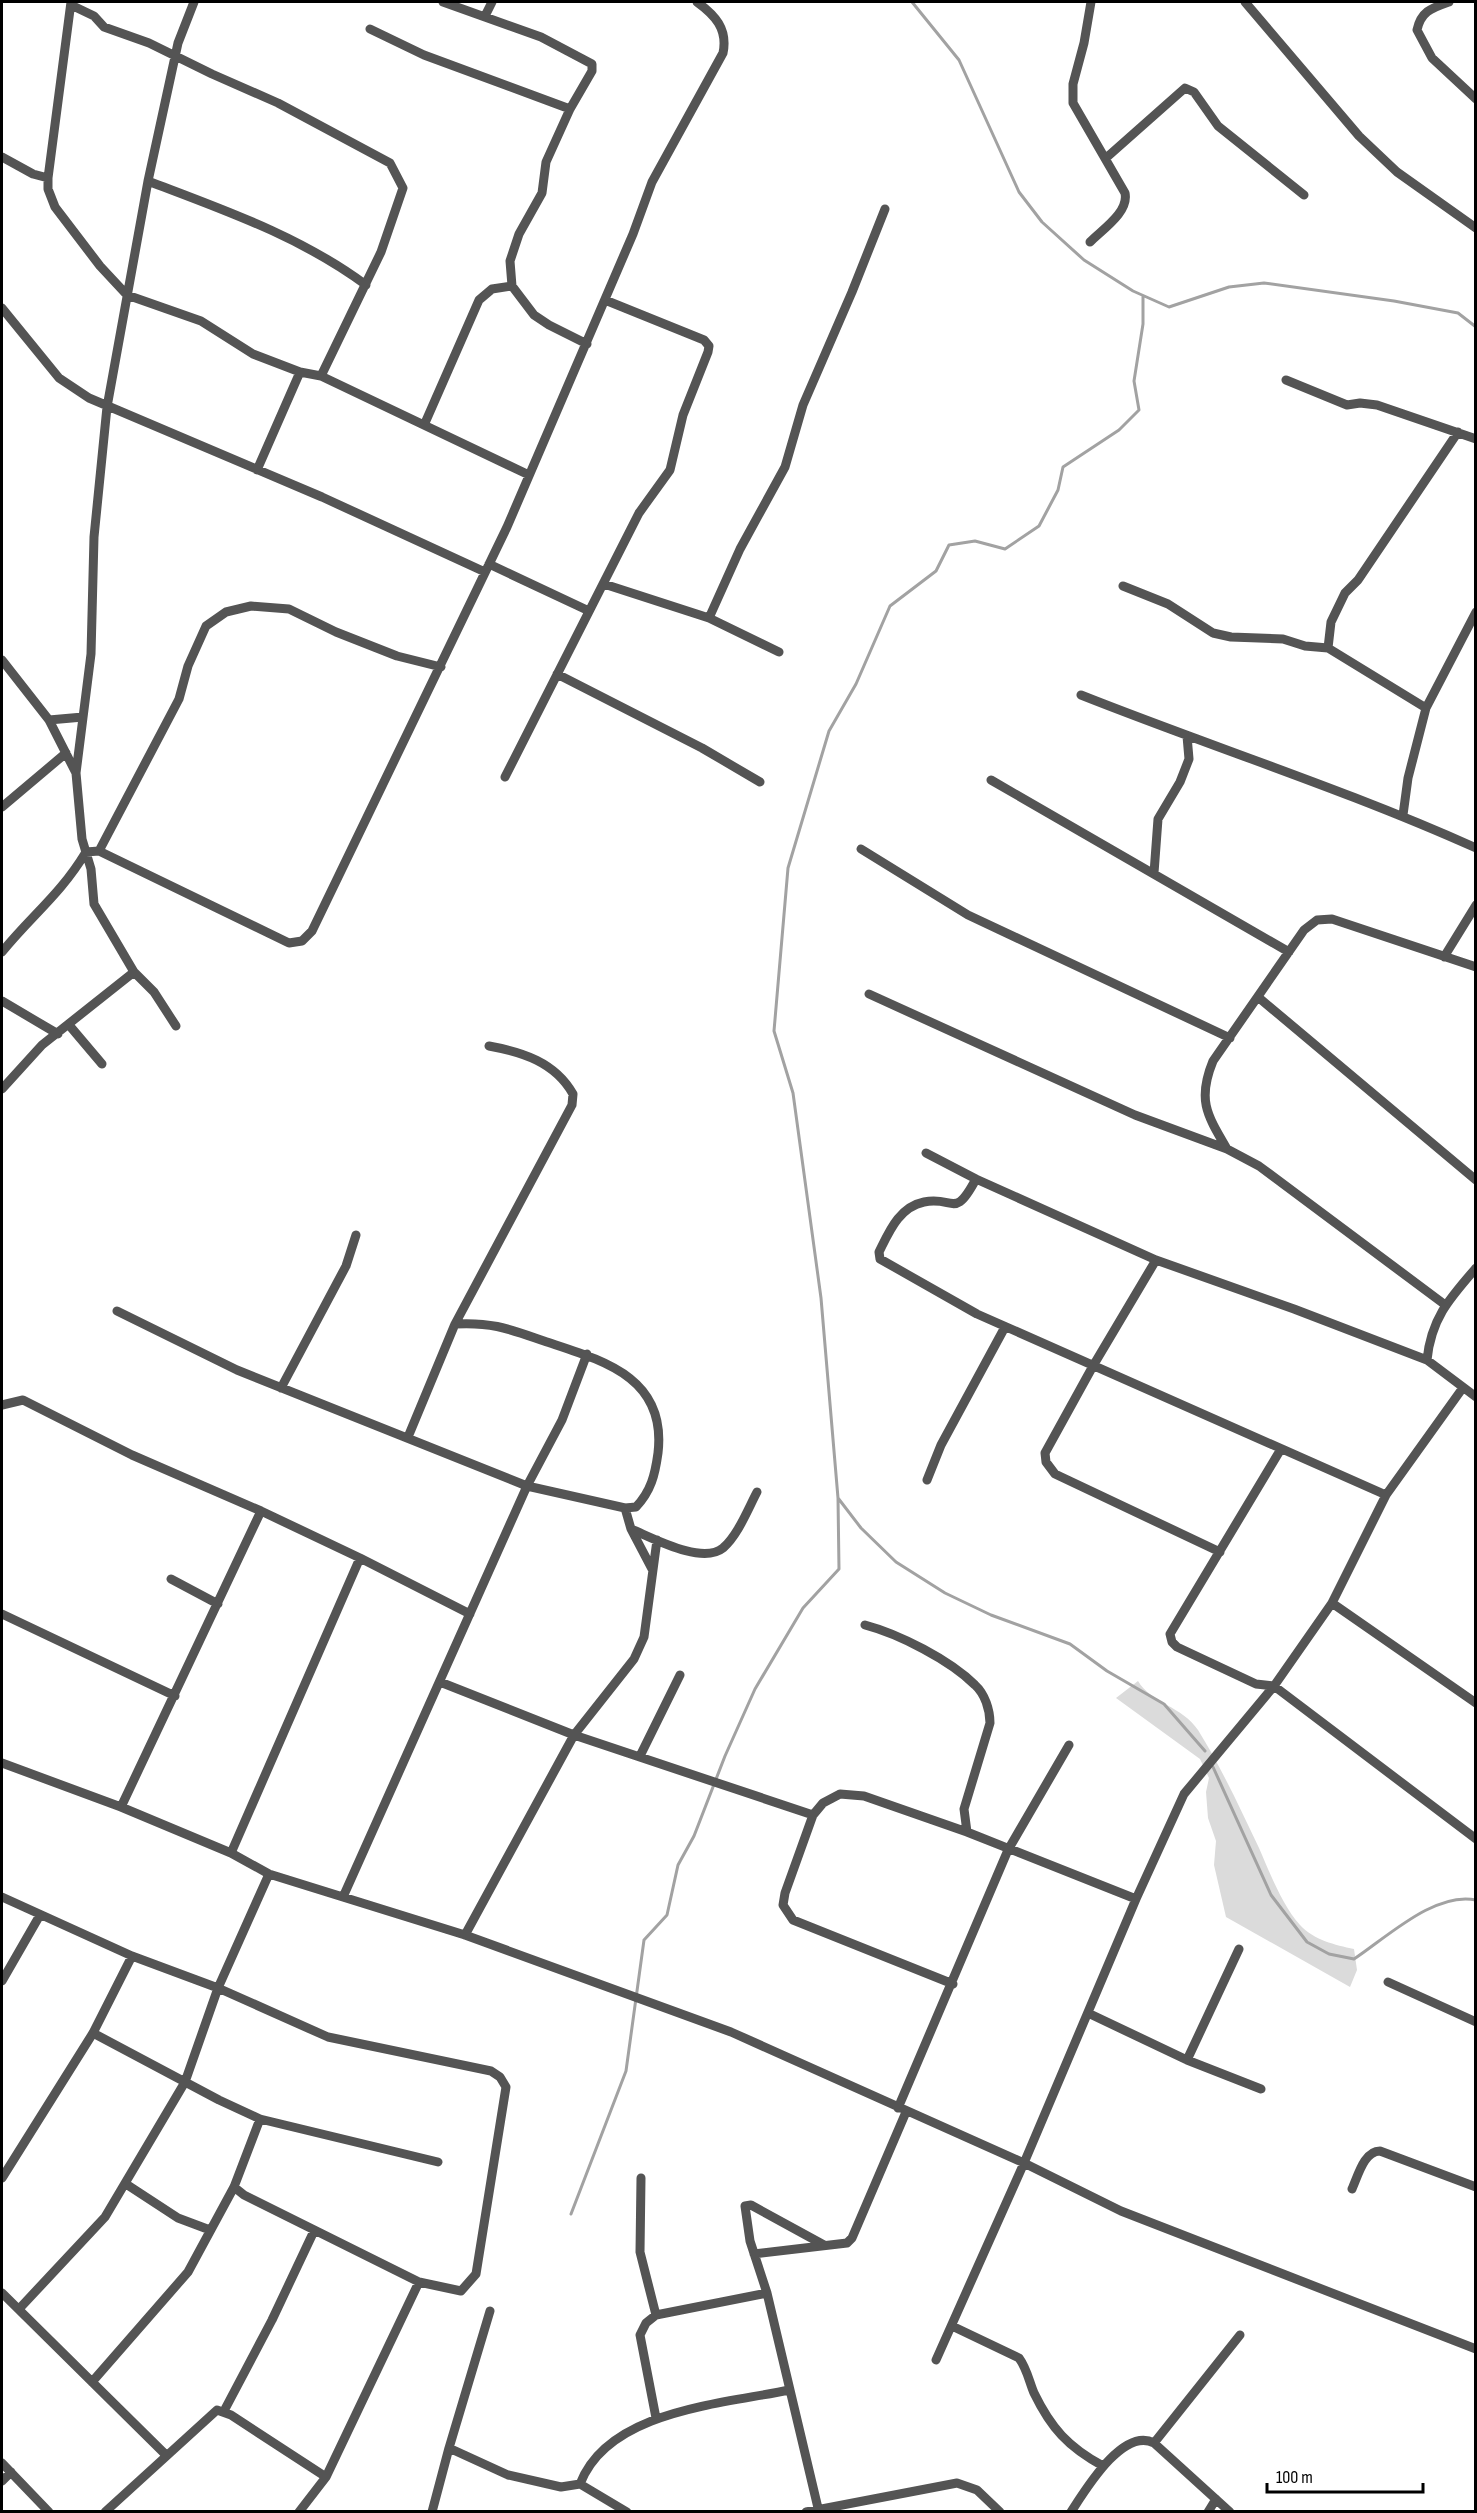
<svg xmlns="http://www.w3.org/2000/svg" width="1477" height="2513" viewBox="0 0 1477 2513" font-family="'Sofia Sans Condensed',sans-serif">
<style>
.green{fill:#dbdbdb}
.lines{fill:none;stroke-linecap:round;stroke-linejoin:round}
.stream{stroke:#a2a2a2;stroke-width:3}
.street{stroke:#545454;stroke-width:9}
</style>
<rect width="100%" height="100%" fill="#fff"/>
<path class="green" d="M 1138,1681 C 1151,1703 1183,1707 1198,1730 C 1221,1767 1240,1808 1259,1848 C 1269,1871 1283,1907 1300,1925 C 1314,1940 1335,1945 1354,1949 L 1357,1970 L 1350,1987 L 1226,1917 L 1214,1865 L 1216,1841 L 1208,1818 L 1206,1792 L 1209,1778 L 1200,1759 L 1116,1698 Z"/>
<g class="lines">
<path class="stream" d="M 912,2 L 959,60 L 1019,192 L 1042,222 L 1084,260 L 1133,291 L 1169,307 L 1229,287 L 1264,283 L 1394,301 L 1458,313 L 1476,327
M 838,1498 L 861,1528 L 896,1562 L 945,1593 L 991,1615 L 1070,1644 L 1107,1671 L 1164,1704 L 1205,1751
M 1213,1767 L 1271,1895 L 1307,1942 L 1329,1954 L 1354,1959 C 1386,1938 1435,1891 1476,1900
M 571,2214 L 626,2071 L 644,1940 L 667,1915 L 678,1865 L 694,1836 L 725,1756 L 755,1689 L 803,1608 L 839,1569 L 838,1498 L 821,1298 L 793,1093 L 774,1031 L 788,868 L 829,731 L 856,684 L 890,606 L 936,571 L 949,545 L 975,541 L 1005,549 L 1039,526 L 1058,490 L 1063,467 L 1119,430 L 1139,410 L 1134,381 L 1143,324 L 1143,296"/>
<path class="street" d="M 71,2 L 48,178 L 48,189 L 55,207 L 100,266 L 127,295 L 201,321 L 253,354 L 300,372
M 443,2 L 541,37 L 592,64 L 592,71 L 570,109 L 546,162 L 542,193 L 519,234 L 510,261 L 512,286 L 534,315 L 549,325 L 587,344
M 1245,2 L 1359,136 L 1397,172 L 1476,228
M 1449,2 C 1432,8 1421,11 1417,30 L 1432,58 L 1476,99
M 71,5 L 94,16 L 104,27 L 149,43 L 212,74 L 278,103 L 390,163 L 403,188 L 381,252 L 321,376
M 485,16 L 492,2
M 370,29 L 424,55 L 570,109
M 2,157 L 33,174 L 48,178
M 1106,158 L 1185,88 L 1194,92 L 1218,126 L 1304,195
M 148,181 C 224,210 300,236 366,285
M 1090,242 C 1103,229 1129,212 1125,193 L 1073,103 L 1073,84 L 1084,43 L 1091,2
M 2,308 L 59,378 L 89,398 L 322,497 L 485,572
M 1286,380 L 1347,405 L 1360,403 L 1377,405 L 1476,439
M 425,423 L 479,300 L 492,289 L 512,286
M 257,470 L 300,372 L 321,376 L 529,475
M 489,564 L 589,611
M 604,584 L 709,618 L 779,652
M 1123,586 L 1168,604 L 1213,633 L 1231,637 L 1283,639 L 1305,646 L 1328,648
M 709,618 L 740,549 L 785,467 L 803,405 L 852,292 L 885,209
M 2,660 L 49,720 L 76,773
M 557,674 L 702,748 L 760,782
M 1081,695 C 1212,747 1347,790 1476,848
M 1426,708 L 1476,612
M 49,720 L 83,717
M 505,777 L 639,513 L 670,470 L 683,415 L 708,352 L 709,346 L 704,340 L 605,300
M 991,780 L 1289,952
M 2,807 L 66,753
M 1403,815 L 1408,778 L 1426,708 L 1328,648 L 1331,622 L 1345,593 L 1358,580 L 1458,432
M 861,849 L 968,915 L 1230,1038
M 99,851 L 179,699 L 188,666 L 206,626 L 226,612 L 251,606 L 289,609 L 336,632 L 397,656 L 441,667
M 1154,873 L 1158,819 L 1180,782 L 1189,759 L 1187,736
M 2,952 C 32,915 60,895 86,852 L 99,851 L 289,943 L 302,941 L 312,931 L 507,527 L 633,234 L 652,182 L 723,53 C 728,29 715,15 697,2
M 1444,957 L 1476,905
M 869,994 L 1135,1115 L 1227,1149 L 1259,1166 L 1444,1304
M 1258,997 L 1476,1180
M 2,1001 L 58,1034
M 69,1025 L 102,1064
M 176,1026 L 154,992 L 134,972 L 94,904 L 91,869 L 82,839 L 76,773 L 91,654 L 94,537 L 107,407 L 148,181 L 178,43 L 194,2
M 2,1089 L 42,1045 L 134,972
M 1227,1149 C 1207,1115 1197,1100 1213,1061 L 1304,930 L 1317,920 L 1332,919 L 1476,967
M 926,1153 L 976,1179 L 1156,1260 L 1294,1309 L 1427,1360 L 1476,1397
M 976,1179 C 954,1220 955,1196 924,1202 C 899,1207 889,1232 879,1252 L 880,1259 L 977,1314 L 1386,1495
M 1156,1260 L 1093,1366 L 1045,1453 L 1046,1462 L 1055,1474 L 1220,1552
M 117,1311 L 237,1370 L 527,1486 L 625,1508 L 631,1529 C 653,1538 702,1565 723,1548 C 738,1535 748,1509 757,1492
M 455,1324 C 493,1322 509,1329 544,1341 C 601,1360 667,1376 658,1453 C 655,1475 651,1491 636,1507 L 625,1508
M 1427,1360 C 1431,1319 1449,1299 1476,1268
M 281,1388 L 346,1266 L 356,1235
M 2,1405 L 23,1400 L 132,1455 L 261,1511 L 360,1558 L 470,1614
M 408,1437 L 455,1324 L 572,1105 L 573,1094 C 555,1062 522,1052 489,1046
M 1281,1449 L 1170,1634 L 1172,1642 L 1177,1647 L 1256,1684 L 1274,1686 L 1332,1603 L 1386,1495 L 1462,1389
M 927,1480 L 941,1445 L 1005,1327
M 631,1529 L 652,1569
M 171,1579 L 218,1604
M 1332,1603 L 1476,1703
M 2,1614 L 175,1696
M 865,1625 C 899,1634 950,1660 975,1685 C 985,1694 990,1710 990,1723 L 964,1809 L 967,1832
M 440,1682 L 574,1735 L 813,1815
M 640,1756 L 680,1675
M 2,1763 L 121,1807 L 231,1853 L 269,1874 L 465,1935 L 731,2032 L 1024,2163 L 1121,2211 L 1476,2349
M 121,1807 L 261,1511
M 231,1853 L 360,1558
M 2,1897 L 132,1956 L 218,1988 L 328,2037 L 491,2071 L 500,2077 L 506,2087 L 476,2274 L 461,2291 L 419,2282 L 244,2195 L 234,2187
M 343,1897 L 527,1486 L 562,1420 L 587,1354
M 465,1935 L 574,1735 L 634,1659 L 644,1637 L 657,1540
M 2,1981 L 40,1915
M 1388,1982 L 1476,2022
M 953,1984 L 793,1920 L 783,1905 L 785,1893 L 813,1815 L 823,1803 L 840,1794 L 864,1796 L 967,1832 L 1136,1899
M 1088,2013 L 1187,2060 L 1261,2089
M 93,2033 L 219,2100 L 260,2119 L 438,2162
M 1187,2060 L 1239,1949
M 898,2108 L 1008,1850 L 1069,1745
M 2,2178 L 93,2033 L 132,1956
M 641,2178 L 640,2252 L 656,2315
M 126,2184 L 178,2218 L 210,2230
M 1352,2189 C 1358,2176 1364,2151 1380,2151 L 1476,2187
M 754,2254 L 847,2243 L 852,2238 L 906,2112
M 2,2293 L 165,2454
M 19,2309 L 105,2217 L 185,2082 L 218,1988 L 269,1874
M 952,2326 L 1019,2358 C 1027,2369 1029,2381 1034,2393 C 1051,2428 1068,2447 1103,2466
M 936,2360 L 1024,2163 L 1136,1899 L 1184,1794 L 1274,1686 L 1476,1839
M 92,2382 L 188,2272 L 234,2187 L 260,2119
M 224,2411 L 272,2320 L 314,2231
M 656,2418 L 640,2335 L 646,2323 L 656,2315 L 767,2293
M 1154,2443 L 1240,2335
M 449,2448 L 490,2311
M 2,2463 L 49,2512
M 2,2481 L 11,2472
M 580,2484 C 608,2410 723,2404 789,2390
M 818,2508 L 767,2293 L 750,2241 L 745,2206 L 751,2205 L 824,2245
M 105,2512 L 217,2410 L 231,2415 L 326,2477
M 299,2512 L 326,2477 L 419,2282
M 432,2512 L 449,2448 L 508,2475 L 561,2487 L 580,2484 L 627,2512
M 806,2512 L 957,2483 L 977,2490 L 1000,2512
M 1071,2512 C 1086,2489 1123,2427 1154,2443 L 1230,2512
M 1208,2512 L 1216,2499"/>
</g>
<rect width="1477" height="2513" fill="none" stroke="#000000" stroke-width="6"/>
<path d="M1267 2483v9h156v-9" fill="none" stroke="#000000" stroke-width="3"/>
<text x="1276" y="2483" font-size="18" fill="#000000" stroke="#ffffff" stroke-width="4.5" paint-order="stroke">100 m</text>
</svg>
